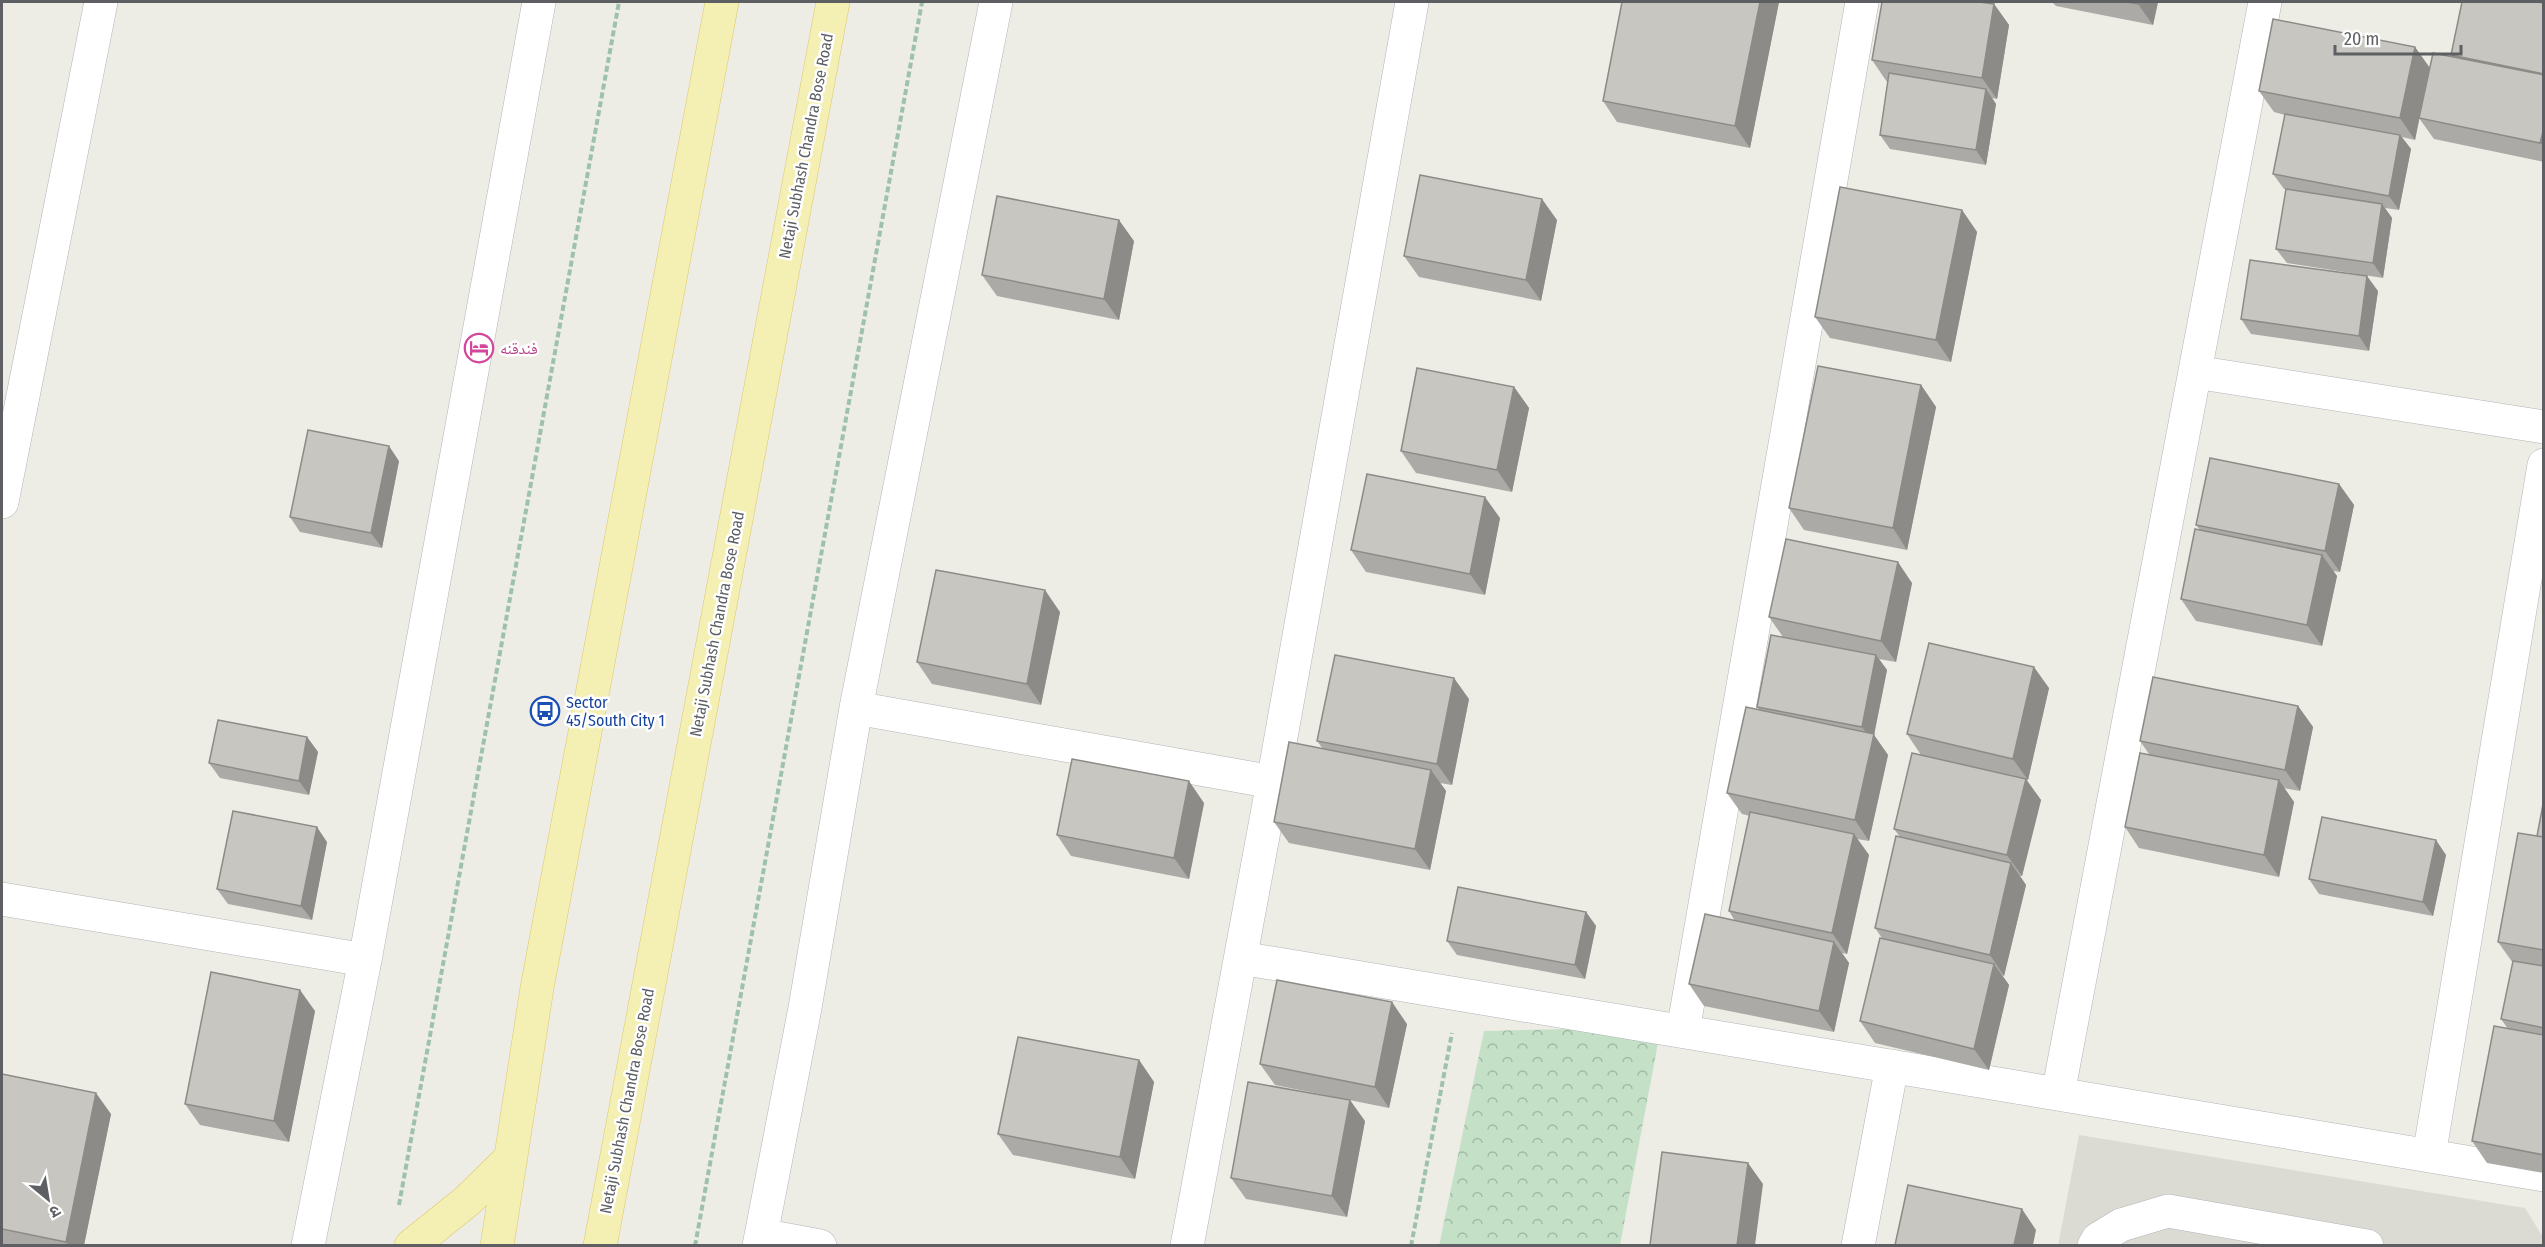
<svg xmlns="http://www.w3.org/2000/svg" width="2545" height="1247" viewBox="0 0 2545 1247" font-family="'Fira Sans Condensed','Noto Naskh Arabic','Noto Sans Devanagari',sans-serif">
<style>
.education{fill:#dcdbd3}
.park{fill:url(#park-crowns)}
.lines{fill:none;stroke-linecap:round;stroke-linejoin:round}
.minor-casing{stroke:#b2b4b8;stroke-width:34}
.major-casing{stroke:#dfc86c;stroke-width:34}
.path{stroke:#9ec1ab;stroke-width:4;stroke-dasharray:6 3;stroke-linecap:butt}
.minor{stroke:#fff;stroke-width:33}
.major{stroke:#f4efb2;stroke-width:33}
.wall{fill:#acaaa6}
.shaded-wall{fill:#8c8b87}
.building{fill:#c8c6c1;stroke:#8c8b87;stroke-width:1.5}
.labels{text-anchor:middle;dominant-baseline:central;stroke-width:5;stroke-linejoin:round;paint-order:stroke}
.street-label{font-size:16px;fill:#5d5f63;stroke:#fff}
.hotel-label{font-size:16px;fill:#b23c85;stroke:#fff;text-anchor:start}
.transit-label{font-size:16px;fill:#164399;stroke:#fff;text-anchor:start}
</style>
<defs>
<pattern id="park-crowns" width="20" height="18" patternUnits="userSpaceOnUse" patternTransform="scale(1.5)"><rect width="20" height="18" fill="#c4e1c7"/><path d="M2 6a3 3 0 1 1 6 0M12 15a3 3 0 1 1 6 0" fill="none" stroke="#a2baa5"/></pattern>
</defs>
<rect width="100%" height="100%" fill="#edece5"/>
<path class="education" d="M 2079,1135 L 2525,1208 L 2544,1239 L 2543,1246 L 2058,1246 Z"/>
<path class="park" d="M 1661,1027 L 1620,1245 L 1439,1246 L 1484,1031 Z"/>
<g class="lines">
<g class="minor-casing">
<path id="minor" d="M 2195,372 L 2544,427
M 2,502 L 101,2
M 856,708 L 1273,782
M 2,899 L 365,960
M 1241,958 L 2544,1175
M 1683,1031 L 1862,2
M 2058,1094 L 2265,2
M 2429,1156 L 2544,465
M 761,1235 L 820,1246
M 308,1246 L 365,960 L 539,2
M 759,1246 L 805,1008 L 856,708 L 996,2
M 1187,1246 L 1273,782 L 1412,2
M 1858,1246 L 1892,1066
M 2094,1246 L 2098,1239 L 2121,1225 L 2168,1211 L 2367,1246"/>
</g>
<g class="major-casing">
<path id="major" d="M 411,1246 L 467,1201 L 511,1158
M 497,1246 L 537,988 L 722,2
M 600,1246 L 833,2"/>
</g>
<path class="path" d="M 399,1205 L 619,2
M 695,1246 L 922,2
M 1411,1246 L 1452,1033"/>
<use href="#minor" class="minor"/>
<use href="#major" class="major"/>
</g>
<path class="wall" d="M 1779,2 L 1750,148 L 1617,122 L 1603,101 Z
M 2052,2 L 2158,2 L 2153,25 L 2056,6 Z
M 2544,3 L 2544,162 L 2434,139 L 2419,118 L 2415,140 L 2402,137 L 2411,149 L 2399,210 L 2385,208 L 2392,218 L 2383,278 L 2287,263 L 2276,249 L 2286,189 L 2284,189 L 2273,174 L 2285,115 L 2274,112 L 2259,91 L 2415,47 L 2429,68 L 2452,57 L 2451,55 Z
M 1994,4 L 2009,25 L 1997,99 L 1992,98 L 1996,104 L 1986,165 L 1890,149 L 1880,135 L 1888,82 L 1887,82 L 1872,60 Z
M 1962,210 L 1977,232 L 1951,362 L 1830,338 L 1815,317 Z
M 1557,220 L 1541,301 L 1419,277 L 1404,256 Z
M 1134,241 L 1119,320 L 997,296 L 982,275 Z
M 2378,291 L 2369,351 L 2251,334 L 2241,319 Z
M 1921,385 L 1936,407 L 1907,550 L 1804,530 L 1789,508 Z
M 1514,387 L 1529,408 L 1512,492 L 1416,473 L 1401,451 Z
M 399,461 L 382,548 L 300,532 L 290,517 Z
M 2339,484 L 2354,505 L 2340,572 L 2333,571 L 2337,576 L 2322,646 L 2196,621 L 2181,599 L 2200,530 L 2196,525 Z
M 1500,518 L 1485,595 L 1366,572 L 1351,550 Z
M 1912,583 L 1896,662 L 1879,659 L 1887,670 L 1874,735 L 1888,755 L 1869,841 L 1857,839 L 1869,855 L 1847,954 L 1842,953 L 1849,963 L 1834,1032 L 1704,1006 L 1689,984 L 1735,921 L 1729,911 L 1750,816 L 1742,814 L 1727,793 L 1759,710 L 1757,707 L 1783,637 L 1769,617 Z
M 1060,612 L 1041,705 L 932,684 L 917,662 Z
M 2049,688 L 2028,780 L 2026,780 L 2041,800 L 2022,876 L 2020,876 L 2026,885 L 2004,976 L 2002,975 L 2009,985 L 1989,1070 L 1875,1043 L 1860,1021 L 1882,938 L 1875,928 L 1900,837 L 1894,829 L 1921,755 L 1907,734 Z
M 1469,699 L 1452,785 L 1440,783 L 1446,791 L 1430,870 L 1289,843 L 1274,822 L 1323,749 L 1317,741 Z
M 2298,706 L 2313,727 L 2300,791 L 2284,788 L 2294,802 L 2279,877 L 2139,848 L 2125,827 L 2149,754 L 2140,741 Z
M 307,737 L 318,752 L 309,795 L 220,778 L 209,763 Z
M 2544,799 L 2544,1173 L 2487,1163 L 2472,1141 L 2508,1029 L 2501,1019 L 2513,963 L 2498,942 L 2537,836 Z
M 1204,803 L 1189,879 L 1071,856 L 1057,835 Z
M 327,842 L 312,920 L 228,904 L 217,889 Z
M 2446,855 L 2433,916 L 2319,894 L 2309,879 Z
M 1586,912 L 1596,926 L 1585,979 L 1457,955 L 1447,941 Z
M 315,1011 L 289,1142 L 200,1125 L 185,1104 Z
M 1407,1024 L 1389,1108 L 1275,1085 L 1260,1064 Z
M 1139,1060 L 1154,1082 L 1135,1179 L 1013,1155 L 998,1134 Z
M 2,1074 L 111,1114 L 84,1245 L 2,1245 Z
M 1365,1121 L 1347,1217 L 1246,1199 L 1231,1178 Z"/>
<path class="shaded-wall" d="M 1760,2 L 1779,2 L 1750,148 L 1735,126 Z
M 2139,2 L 2158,2 L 2153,25 L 2138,4 Z
M 1994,4 L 2009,25 L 1997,99 L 1982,78 Z
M 2415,47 L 2430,68 L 2415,140 L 2400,118 Z
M 1986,89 L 1996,104 L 1986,165 L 1976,150 Z
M 2544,128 L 2544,147 L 2540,143 Z
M 2400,135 L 2411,149 L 2399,210 L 2389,196 Z
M 1542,199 L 1557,220 L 1541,301 L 1526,280 Z
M 2382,204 L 2392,218 L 2383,278 L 2373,263 Z
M 1962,210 L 1977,232 L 1951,362 L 1936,340 Z
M 1119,220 L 1134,241 L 1119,320 L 1104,299 Z
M 2367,276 L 2378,291 L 2369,351 L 2359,336 Z
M 1921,385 L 1936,407 L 1907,550 L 1893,528 Z
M 1514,387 L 1529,408 L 1512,492 L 1497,470 Z
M 389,446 L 399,461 L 382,548 L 371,533 Z
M 2339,484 L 2354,505 L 2340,572 L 2325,551 Z
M 1485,497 L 1500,518 L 1485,595 L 1470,574 Z
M 2322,555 L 2337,576 L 2322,646 L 2307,625 Z
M 1898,562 L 1912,583 L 1896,662 L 1881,641 Z
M 1045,590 L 1060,612 L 1041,705 L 1027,684 Z
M 1876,655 L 1887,670 L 1874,735 L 1888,755 L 1869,841 L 1855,820 L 1872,741 L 1862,727 Z
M 2034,667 L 2049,688 L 2028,780 L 2013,759 Z
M 1454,678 L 1469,699 L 1452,785 L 1437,764 Z
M 2298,706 L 2313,727 L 2300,791 L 2285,770 Z
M 307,737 L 318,752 L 309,795 L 299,781 Z
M 1431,770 L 1446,791 L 1430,870 L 1415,849 Z
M 2026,779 L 2041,800 L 2022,876 L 2007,855 Z
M 2279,780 L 2294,802 L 2279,877 L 2264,855 Z
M 1189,781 L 1204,803 L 1189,879 L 1174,858 Z
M 317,827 L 327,842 L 312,920 L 301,906 Z
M 1854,834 L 1869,855 L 1847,954 L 1832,933 Z
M 2436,840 L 2446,855 L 2433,916 L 2423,902 Z
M 2011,863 L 2026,885 L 2004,976 L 1990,955 Z
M 1586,912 L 1596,926 L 1585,979 L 1575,965 Z
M 1834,942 L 1849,963 L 1834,1032 L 1819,1011 Z
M 1994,964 L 2009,985 L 1989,1070 L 1974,1049 Z
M 300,990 L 315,1011 L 289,1142 L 274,1121 Z
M 1392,1002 L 1407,1024 L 1389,1108 L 1375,1087 Z
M 1139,1060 L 1154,1082 L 1135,1179 L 1120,1157 Z
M 96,1093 L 111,1114 L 84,1245 L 69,1245 L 66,1242 Z
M 1350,1100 L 1365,1121 L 1347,1217 L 1332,1196 Z
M 1748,1163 L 1763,1184 L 1755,1245 L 1737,1245 Z
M 2022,1209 L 2036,1230 L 2033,1245 L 2014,1245 Z"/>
<path class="building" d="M 1622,2 L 1760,2 L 1735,126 L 1603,101 Z
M 1882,2 L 1979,2 L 1994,4 L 1982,78 L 1872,60 Z
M 2127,2 L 2139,2 L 2138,4 Z
M 2462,2 L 2537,2 L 2544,3 L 2544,74 L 2451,55 Z
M 2273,19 L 2415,47 L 2400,118 L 2259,91 Z
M 2433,53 L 2544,75 L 2544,128 L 2540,143 L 2419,118 Z
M 1889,73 L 1986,89 L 1976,150 L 1880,135 Z
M 2285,114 L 2400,135 L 2389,196 L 2273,174 Z
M 1420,175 L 1542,199 L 1526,280 L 1404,256 Z
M 1840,187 L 1962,210 L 1936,340 L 1815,317 Z
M 2286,189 L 2382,204 L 2373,263 L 2276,249 Z
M 997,196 L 1119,220 L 1104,299 L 982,275 Z
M 2250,260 L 2367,276 L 2359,336 L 2241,319 Z
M 1818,366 L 1921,385 L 1893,528 L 1789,508 Z
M 1417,368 L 1514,387 L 1497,470 L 1401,451 Z
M 308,430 L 389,446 L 371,533 L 290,517 Z
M 2210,458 L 2339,484 L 2325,551 L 2196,525 Z
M 1367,474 L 1485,497 L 1470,574 L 1351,550 Z
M 2195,529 L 2322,555 L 2307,625 L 2181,599 Z
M 1786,539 L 1898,562 L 1881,641 L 1769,617 Z
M 936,570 L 1045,590 L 1027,684 L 917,662 Z
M 1771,635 L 1876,655 L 1862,727 L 1757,707 Z
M 1929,643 L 2034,667 L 2013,759 L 1907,734 Z
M 1335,655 L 1454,678 L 1437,764 L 1317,741 Z
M 2153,677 L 2298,706 L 2285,770 L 2140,741 Z
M 1746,707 L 1874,734 L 1855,820 L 1727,793 Z
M 218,720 L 307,737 L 299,781 L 209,763 Z
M 1289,742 L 1431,770 L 1415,849 L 1274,822 Z
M 1912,753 L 2026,779 L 2007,855 L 1894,829 Z
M 2140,753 L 2279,780 L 2264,855 L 2125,827 Z
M 1072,759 L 1189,781 L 1174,858 L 1057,835 Z
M 2544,799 L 2544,837 L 2537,836 Z
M 233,811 L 317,827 L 301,906 L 217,889 Z
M 1750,812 L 1854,834 L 1832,933 L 1729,911 Z
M 2322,817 L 2436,840 L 2423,902 L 2309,879 Z
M 2518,833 L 2544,837 L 2544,950 L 2498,942 Z
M 1896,836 L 2011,863 L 1990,955 L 1875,928 Z
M 1458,887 L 1586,912 L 1575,965 L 1447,941 Z
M 1705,914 L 1834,942 L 1819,1011 L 1689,984 Z
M 1880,938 L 1994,964 L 1974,1049 L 1860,1021 Z
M 2513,961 L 2544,966 L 2544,1028 L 2501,1019 Z
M 211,972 L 300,990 L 274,1121 L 185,1104 Z
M 1277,980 L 1392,1002 L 1375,1087 L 1260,1064 Z
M 2494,1026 L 2544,1035 L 2544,1155 L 2472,1141 Z
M 1018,1037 L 1139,1060 L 1120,1157 L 998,1134 Z
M 2,1074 L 96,1093 L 66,1242 L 2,1229 Z
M 1248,1082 L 1350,1100 L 1332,1196 L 1231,1178 Z
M 1662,1152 L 1748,1163 L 1737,1245 L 1650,1245 Z
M 1908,1185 L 2022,1209 L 2014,1245 L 1895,1245 Z"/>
<defs>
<g id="hotel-ring" transform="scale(1.5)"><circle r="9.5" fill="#fff" stroke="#d1479c" stroke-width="1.5"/><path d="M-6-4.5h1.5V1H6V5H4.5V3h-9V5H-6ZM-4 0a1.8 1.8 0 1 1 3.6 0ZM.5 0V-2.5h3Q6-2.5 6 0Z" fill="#d1479c"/></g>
<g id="bus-ring" transform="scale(1.5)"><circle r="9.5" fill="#fff" stroke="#1a4fb4" stroke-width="1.5"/><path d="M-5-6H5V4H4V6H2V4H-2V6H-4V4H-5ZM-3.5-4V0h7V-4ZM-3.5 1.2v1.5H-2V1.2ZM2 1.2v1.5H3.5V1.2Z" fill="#1a4fb4"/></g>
</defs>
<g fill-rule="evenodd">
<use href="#hotel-ring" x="479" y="348"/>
<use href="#bus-ring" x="545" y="711"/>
</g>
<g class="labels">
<g class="street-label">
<text transform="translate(806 146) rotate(-79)">Netaji Subhash Chandra Bose Road</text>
<text transform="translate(717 624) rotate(-79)">Netaji Subhash Chandra Bose Road</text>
<text transform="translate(627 1101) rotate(-79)">Netaji Subhash Chandra Bose Road</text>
</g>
<g class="hotel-label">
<text x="500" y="348">فندقنه</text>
</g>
<g class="transit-label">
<text x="566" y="702">Sector<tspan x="566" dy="18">45/South City 1</tspan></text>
</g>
</g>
<rect width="2545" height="1247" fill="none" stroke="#5d5f63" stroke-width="6"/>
<g transform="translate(48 1199) rotate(150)" stroke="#ffffff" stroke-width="4.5" paint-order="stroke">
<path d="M0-4.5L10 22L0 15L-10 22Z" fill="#5d5f63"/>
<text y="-9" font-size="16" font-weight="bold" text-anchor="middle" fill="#5d5f63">उ</text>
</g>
<path d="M2335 45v9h126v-9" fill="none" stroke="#5d5f63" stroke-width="3"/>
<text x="2344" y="45" font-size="18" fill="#5d5f63" stroke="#ffffff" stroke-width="4.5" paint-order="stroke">20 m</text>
</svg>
